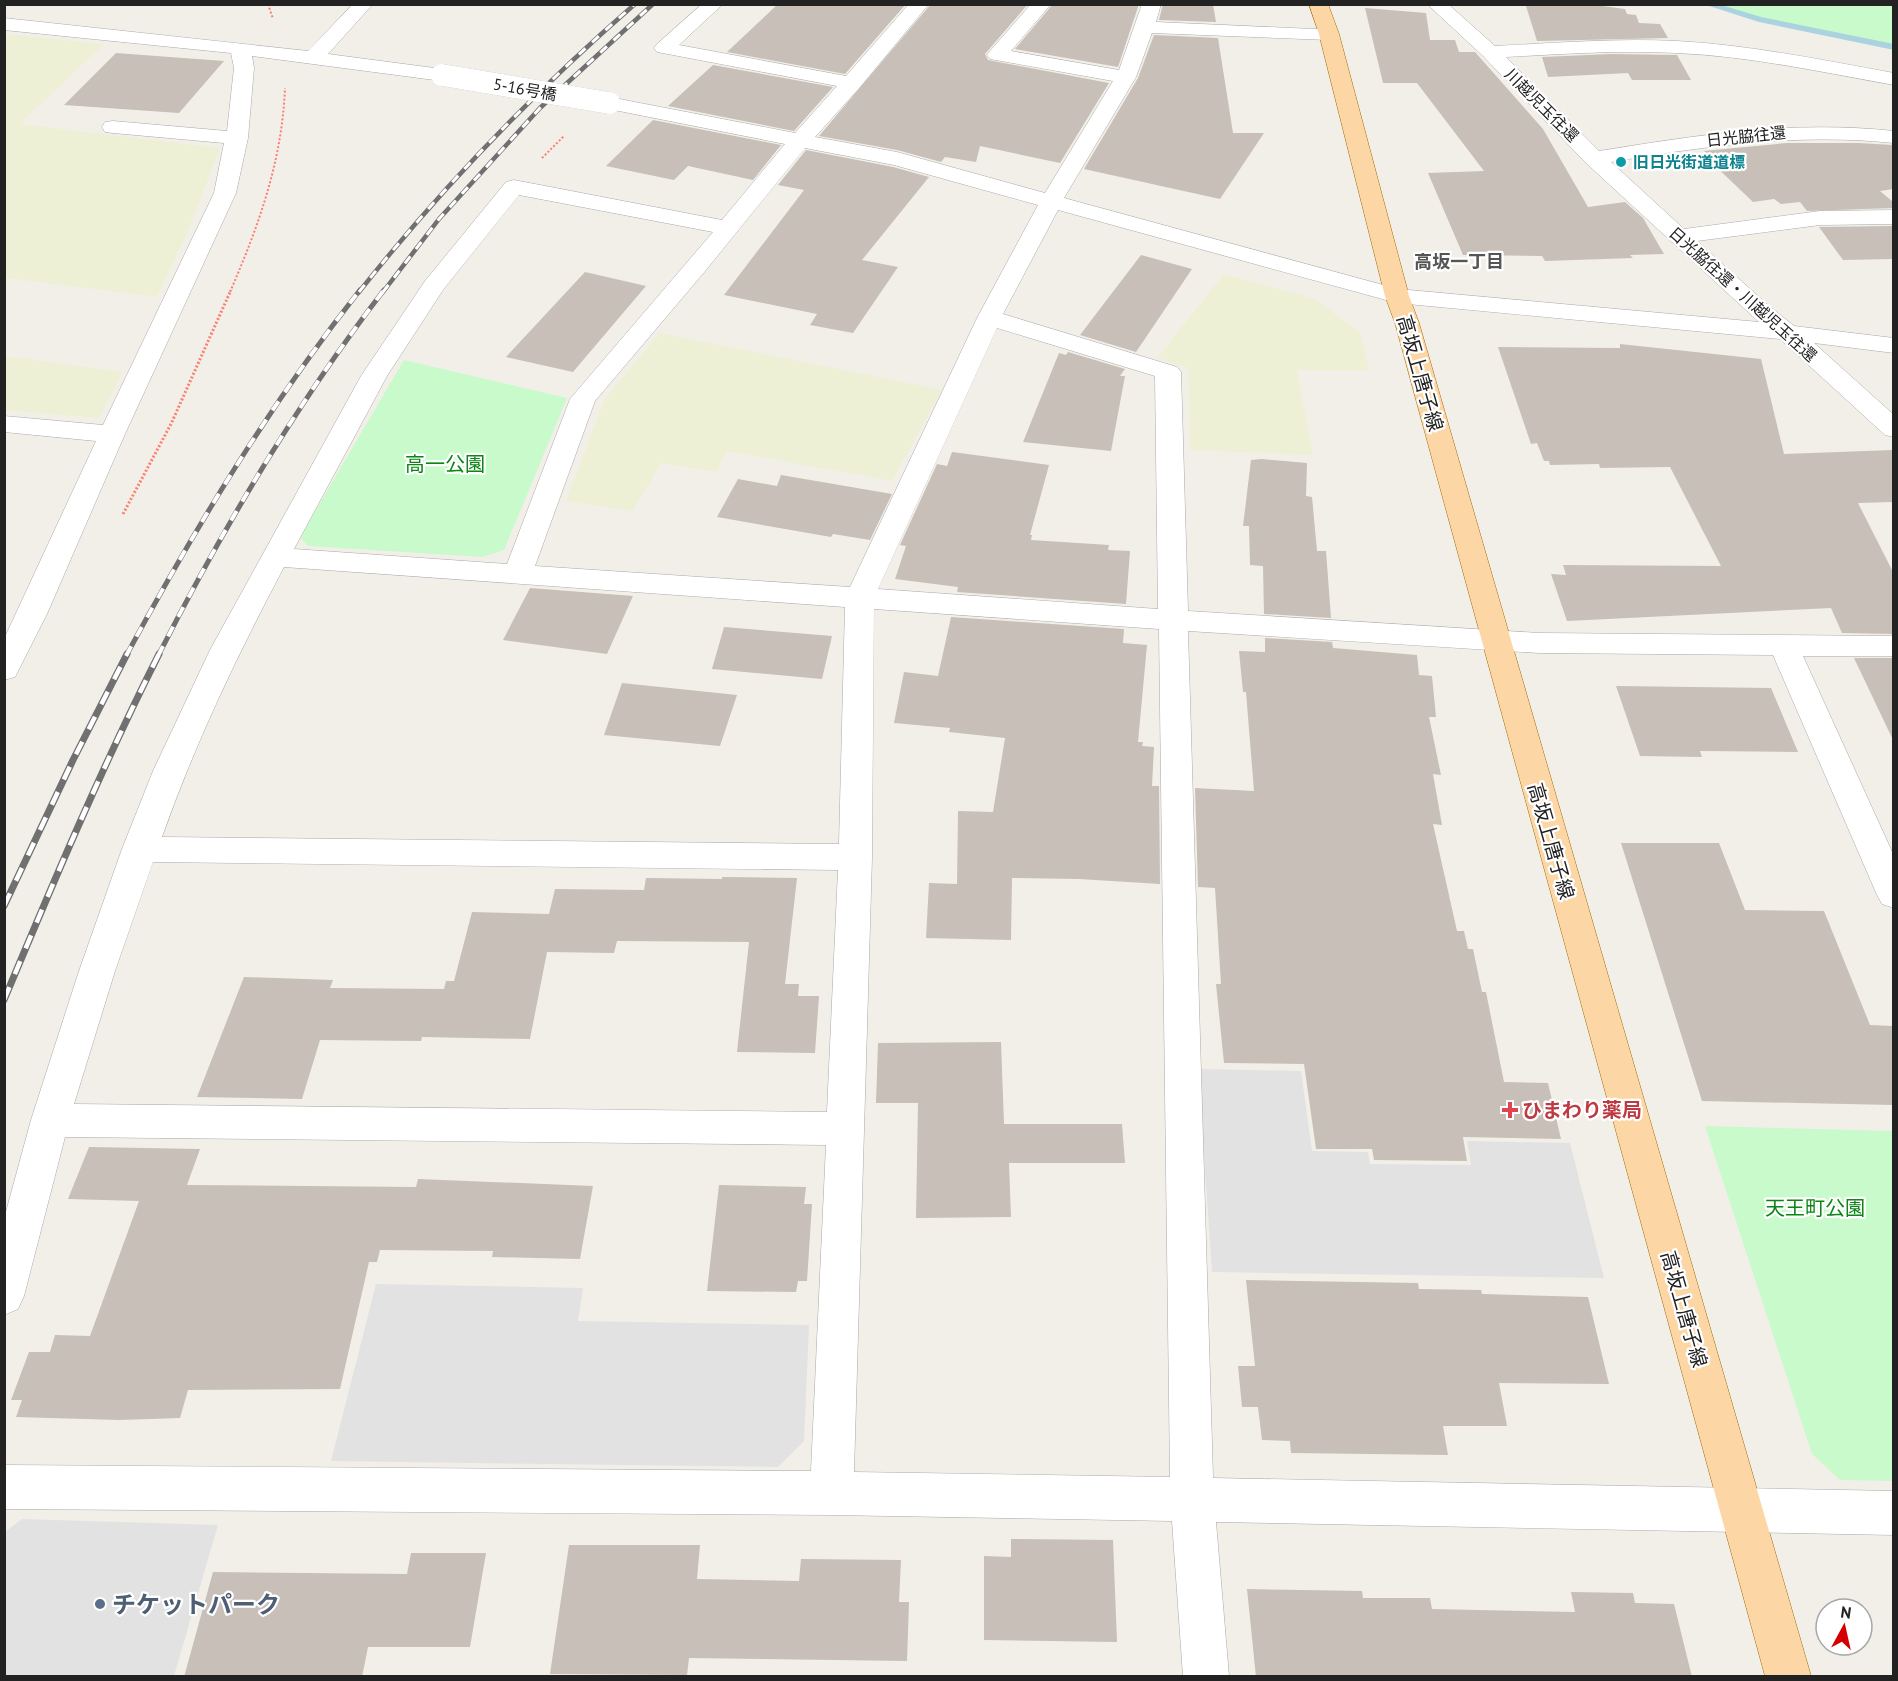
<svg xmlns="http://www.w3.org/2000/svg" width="1898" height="1681" viewBox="0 0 1898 1681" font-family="'PT Sans','Noto Sans JP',sans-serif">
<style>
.farmland{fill:#eef0d5}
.park{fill:#c8facc}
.parking{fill:#e2e2e2}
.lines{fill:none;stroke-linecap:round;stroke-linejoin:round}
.stream{fill:#aad3df;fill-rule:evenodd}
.building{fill:#c7bfb8}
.minor-casing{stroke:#a9a9a9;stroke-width:1}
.major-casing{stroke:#a06b00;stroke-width:1}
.path-far1{stroke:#fa8072;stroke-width:2;stroke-dasharray:2 2;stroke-linecap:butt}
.path{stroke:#fa8072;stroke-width:3;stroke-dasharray:2 2;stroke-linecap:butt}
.minor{fill:#fff;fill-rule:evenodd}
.major{fill:#fcd6a4;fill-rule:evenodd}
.rail-far2-casing{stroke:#707070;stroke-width:4.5}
.rail-far1-casing{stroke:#707070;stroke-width:5}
.rail-casing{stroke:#707070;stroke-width:7}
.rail-far2{stroke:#fff;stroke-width:3;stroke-dasharray:9;stroke-linecap:butt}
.rail-far1{stroke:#fff;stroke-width:4;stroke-dasharray:11;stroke-linecap:butt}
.rail{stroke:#fff;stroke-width:4.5;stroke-dasharray:14;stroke-linecap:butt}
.minor-bridge-casing{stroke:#a9a9a9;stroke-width:22;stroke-linecap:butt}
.minor-bridge{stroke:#fff;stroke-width:22}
.culture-dot{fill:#0f9aa8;stroke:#fff;stroke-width:2}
.health-dot{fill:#e0444e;stroke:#fff;stroke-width:2}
.service-dot{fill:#5c6f8a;stroke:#fff;stroke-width:2}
.labels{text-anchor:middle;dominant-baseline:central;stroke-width:4.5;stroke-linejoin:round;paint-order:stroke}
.far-street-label{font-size:16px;fill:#222;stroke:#fff}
.far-culture-label{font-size:16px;font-weight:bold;fill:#0d838f;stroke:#fff;text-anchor:start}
.far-neighbourhood-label{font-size:18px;font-weight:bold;fill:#555;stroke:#fff}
.street-label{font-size:20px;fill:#222;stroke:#fff}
.park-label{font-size:20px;fill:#0c8416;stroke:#fff}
.health-label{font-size:20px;font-weight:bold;fill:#be3a42;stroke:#fff;text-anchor:start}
.near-service-label{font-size:24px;font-weight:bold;fill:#4e5e75;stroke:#fff;text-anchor:start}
</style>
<rect width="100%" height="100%" fill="#f2efe9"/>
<path class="farmland" d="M 5,34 L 104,44 L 20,124 L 220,148 L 190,226 L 157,297 L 5,278 Z
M 1224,274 L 1315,299 L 1361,333 L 1369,370 L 1297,370 L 1313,455 L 1190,450 L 1188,368 L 1157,358 Z
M 660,333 L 942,390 L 892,481 L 727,451 L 716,472 L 661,463 L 633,511 L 566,501 L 605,398 Z
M 5,356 L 123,372 L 99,418 L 5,410 Z"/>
<path class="park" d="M 1707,5 L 1893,5 L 1893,47 L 1759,19 Z
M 404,360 L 567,398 L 504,550 L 482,557 L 308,546 L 300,537 Z
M 1705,1126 L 1893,1131 L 1893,1481 L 1840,1480 L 1812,1454 Z"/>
<path class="parking" d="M 1198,1069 L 1301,1071 L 1312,1151 L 1368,1152 L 1370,1164 L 1471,1165 L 1467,1141 L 1570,1143 L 1604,1278 L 1212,1272 Z
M 376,1284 L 583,1288 L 578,1321 L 809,1325 L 804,1441 L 778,1467 L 331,1461 Z
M 22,1519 L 218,1525 L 174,1676 L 5,1676 L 5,1532 Z"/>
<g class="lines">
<path class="stream" d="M 1703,4 L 1718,4 L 1761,17 L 1894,44 L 1894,50 L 1759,22 Z"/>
</g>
<path class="building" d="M 778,4 L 906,4 L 845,74 L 727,52 Z
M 931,4 L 1028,4 L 985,54 L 988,60 L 1109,83 L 1060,163 L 980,146 L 976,162 L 945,157 L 941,162 L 897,150 L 819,136 Z
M 1053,4 L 1139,4 L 1118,67 L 1015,49 Z
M 1163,4 L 1213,4 L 1216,22 L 1159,20 Z
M 1529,4 L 1587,4 L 1625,9 L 1627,14 L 1636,15 L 1639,23 L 1660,24 L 1668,38 L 1537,41 L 1526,6 Z
M 1365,8 L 1426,13 L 1430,40 L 1455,40 L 1459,52 L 1475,52 L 1543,129 L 1588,207 L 1625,202 L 1643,218 L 1664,254 L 1630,255 L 1633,258 L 1545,261 L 1542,256 L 1463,255 L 1428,173 L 1484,171 L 1417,83 L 1383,83 Z
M 1154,35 L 1218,38 L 1233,133 L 1264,133 L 1220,199 L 1084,169 L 1138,78 Z
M 116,53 L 224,61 L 179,113 L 64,105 Z
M 1612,54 L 1677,55 L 1691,80 L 1632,80 L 1628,73 L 1548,77 L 1542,57 Z
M 713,65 L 833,87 L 794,131 L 668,106 Z
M 653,120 L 781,145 L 753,180 L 688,166 L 674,180 L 606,166 Z
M 1787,143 L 1858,143 L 1893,145 L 1893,189 L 1880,191 L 1893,202 L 1893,208 L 1807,211 L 1800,202 L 1781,204 L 1774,199 L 1753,202 L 1707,158 L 1711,158 L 1704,151 Z
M 806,150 L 893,167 L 929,177 L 862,260 L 898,267 L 853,333 L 810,325 L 817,314 L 724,295 L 804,190 L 778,185 Z
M 1893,226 L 1893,259 L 1843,260 L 1819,227 Z
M 1141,255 L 1192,269 L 1136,352 L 1080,335 Z
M 585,272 L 646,286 L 573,372 L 506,357 Z
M 1620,344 L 1761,359 L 1784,454 L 1893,450 L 1893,502 L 1858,503 L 1893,572 L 1893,634 L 1842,633 L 1831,608 L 1567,621 L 1551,574 L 1566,575 L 1563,565 L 1721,566 L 1670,467 L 1600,468 L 1599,464 L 1550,465 L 1549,461 L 1544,461 L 1537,443 L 1531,444 L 1498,347 L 1620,348 Z
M 1068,352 L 1125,369 L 1120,376 L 1125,376 L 1111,451 L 1023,442 L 1059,353 L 1066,355 Z
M 952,452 L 1049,465 L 1030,535 L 1032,535 L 1031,540 L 1109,545 L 1108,550 L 1130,551 L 1126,604 L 957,592 L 958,587 L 895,579 L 906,546 L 900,545 L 937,464 L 947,466 Z
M 1262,459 L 1307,463 L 1306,496 L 1312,497 L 1317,551 L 1326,551 L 1331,618 L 1264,614 L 1263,566 L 1250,565 L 1249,526 L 1243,526 L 1251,460 Z
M 781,475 L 892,494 L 870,540 L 833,534 L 831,537 L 717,517 L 738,479 L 777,486 Z
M 530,588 L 633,596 L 607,654 L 503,640 Z
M 951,617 L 1124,629 L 1123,643 L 1147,645 L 1138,742 L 1143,742 L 1142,746 L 1154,747 L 1152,786 L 1159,786 L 1160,884 L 1079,879 L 1012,878 L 1011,940 L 926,938 L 929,883 L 957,884 L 958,811 L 993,812 L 1005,738 L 949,732 L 950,728 L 894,723 L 904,672 L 938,676 Z
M 724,627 L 832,636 L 822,679 L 712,669 Z
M 1265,638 L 1332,642 L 1333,648 L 1417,655 L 1419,675 L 1432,676 L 1436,717 L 1429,717 L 1441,775 L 1433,774 L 1442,825 L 1433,824 L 1457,931 L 1464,931 L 1468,949 L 1473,949 L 1482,992 L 1486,992 L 1504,1082 L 1548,1083 L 1561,1139 L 1463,1137 L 1467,1161 L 1374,1160 L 1372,1149 L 1316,1149 L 1304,1064 L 1224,1063 L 1216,984 L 1221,984 L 1215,888 L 1198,887 L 1195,788 L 1254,791 L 1246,692 L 1243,692 L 1239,651 L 1265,652 Z
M 1854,658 L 1893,658 L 1893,740 Z
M 622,683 L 737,695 L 720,746 L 604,735 Z
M 1616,686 L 1771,688 L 1798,752 L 1700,751 L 1702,757 L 1640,756 Z
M 1621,843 L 1719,843 L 1745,910 L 1824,911 L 1870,1025 L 1893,1026 L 1893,1105 L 1702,1101 Z
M 722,877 L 797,878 L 785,984 L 799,984 L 798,996 L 819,996 L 815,1053 L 737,1052 L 749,942 L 617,941 L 614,953 L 547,952 L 530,1039 L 422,1037 L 421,1041 L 320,1040 L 302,1099 L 197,1097 L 244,977 L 333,980 L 330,988 L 444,989 L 446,981 L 454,981 L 472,912 L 549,914 L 555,889 L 644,890 L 646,878 L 722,879 Z
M 1001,1042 L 1004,1124 L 1122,1124 L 1125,1163 L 1009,1163 L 1011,1217 L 916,1218 L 918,1103 L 876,1103 L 878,1043 Z
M 89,1147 L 200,1149 L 187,1185 L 416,1187 L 418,1179 L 593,1186 L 580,1259 L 492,1257 L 493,1251 L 380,1250 L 377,1262 L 369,1262 L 340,1389 L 188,1390 L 180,1418 L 119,1420 L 16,1417 L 22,1400 L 11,1400 L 29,1352 L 50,1352 L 55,1335 L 90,1336 L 139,1201 L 68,1199 Z
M 719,1185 L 806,1187 L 804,1204 L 812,1204 L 807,1281 L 798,1281 L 796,1292 L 707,1291 Z
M 1246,1280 L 1418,1283 L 1419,1289 L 1481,1290 L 1482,1294 L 1588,1297 L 1609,1384 L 1499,1383 L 1507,1426 L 1443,1426 L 1448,1455 L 1291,1453 L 1290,1441 L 1262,1440 L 1258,1407 L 1242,1407 L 1238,1366 L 1255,1366 Z
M 1011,1539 L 1113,1540 L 1117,1642 L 984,1640 L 984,1556 L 1011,1557 Z
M 569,1545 L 700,1545 L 697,1579 L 799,1581 L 801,1559 L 901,1560 L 899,1602 L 909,1602 L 907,1661 L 689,1658 L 687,1675 L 550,1674 Z
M 411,1553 L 486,1553 L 470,1647 L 368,1647 L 362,1677 L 184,1677 L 213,1572 L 407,1574 Z
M 1247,1589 L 1362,1591 L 1363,1598 L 1430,1598 L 1432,1609 L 1575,1612 L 1571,1592 L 1633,1593 L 1635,1603 L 1674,1604 L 1692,1677 L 1256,1677 Z"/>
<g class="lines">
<g class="minor-casing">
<path id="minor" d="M 353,4 L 373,4 L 328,54 L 442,69 L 449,71 L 452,75 L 449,79 L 442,81 L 252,56 L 254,68 L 248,138 L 236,193 L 125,434 L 47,614 L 15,677 L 4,680 L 4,639 L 96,441 L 4,432 L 4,416 L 103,425 L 214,193 L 224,143 L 113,133 L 105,132 L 102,127 L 105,122 L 113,121 L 227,131 L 234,68 L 231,53 L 4,30 L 4,18 L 308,51 Z
M 702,4 L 723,4 L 679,45 L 846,76 L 909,4 L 929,4 L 860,87 L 815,137 L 897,152 L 1045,193 L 1113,81 L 990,59 L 987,55 L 990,51 L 1031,4 L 1051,4 L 1011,51 L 1119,70 L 1142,4 L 1161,4 L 1156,22 L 1336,30 L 1339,34 L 1336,38 L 1329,40 L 1152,33 L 1136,77 L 1064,198 L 1398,289 L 1759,322 L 1586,163 L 1483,56 L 1427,4 L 1448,4 L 1495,46 C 1555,43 1616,38 1677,41 C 1750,45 1822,60 1894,73 L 1894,85 C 1821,72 1749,56 1676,53 C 1619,50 1563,54 1506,57 L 1599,151 C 1698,135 1794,120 1894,131 L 1894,143 C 1798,133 1705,146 1611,162 L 1684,229 L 1820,211 L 1894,210 L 1894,224 L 1820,225 L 1697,241 L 1769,306 L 1794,326 L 1894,338 L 1894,353 L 1814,343 L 1894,415 L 1894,437 L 1885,435 L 1780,339 L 1397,303 L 1058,210 L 1003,314 L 1177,367 L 1181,372 L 1188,611 L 1539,633 L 1894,636 L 1894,656 L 1803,656 L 1894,856 L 1894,908 L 1882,904 L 1877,895 L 1773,655 L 1539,653 L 1188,631 L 1213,1478 L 1894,1491 L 1894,1535 L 1216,1522 L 1229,1676 L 1183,1676 L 1172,1521 L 832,1515 L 4,1509 L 4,1465 L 811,1471 L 826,1145 L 65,1137 L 24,1296 L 18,1309 L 4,1315 L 4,1219 L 31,1120 L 79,971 L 122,849 L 153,771 L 210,650 L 361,376 L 425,281 L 506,182 L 514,180 L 722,220 L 785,144 L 609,109 L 602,107 L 599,103 L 602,99 L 609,97 L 795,133 L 837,86 L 657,52 L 654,48 L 657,44 ZM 805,148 L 894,165 L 1038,205 L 977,318 L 850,587 L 535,566 L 595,401 L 706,270 ZM 519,195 L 713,232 L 570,399 L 507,564 L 294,549 L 387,376 L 443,290 ZM 997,328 L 1155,376 L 1158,609 L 878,589 ZM 284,567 L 845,607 L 839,844 L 162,837 C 195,743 238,654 284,567 ZM 874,609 L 1159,629 L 1170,1477 L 854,1472 L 872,857 ZM 153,862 L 838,870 L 827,1112 L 74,1104 L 115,971 Z"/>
</g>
<g class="major-casing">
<path id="major" d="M 1309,4 L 1328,4 L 1339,34 L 1409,296 L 1419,323 L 1811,1676 L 1765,1676 L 1395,323 L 1385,296 L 1319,34 Z"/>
</g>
<path class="path-far1" d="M 268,4 L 273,19
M 542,158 L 564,136
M 230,292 C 259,225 282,161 285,88"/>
<path class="path" d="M 123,514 L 171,424 L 231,290"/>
<use href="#minor" class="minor"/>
<use href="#major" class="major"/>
<g class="rail-far2-casing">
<path id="rail-far2" d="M 359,292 C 443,186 533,93 635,4
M 383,292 L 439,219 L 540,108 L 653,4"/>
</g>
<g class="rail-far1-casing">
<path id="rail-far1" d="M 126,656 C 195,528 270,404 360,290
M 158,656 C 223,528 296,404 384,290"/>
</g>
<g class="rail-casing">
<path id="rail" d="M 4,906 L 73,760 L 127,654
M 4,1000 C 53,883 102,767 159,654"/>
</g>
<use href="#rail-far2" class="rail-far2"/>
<use href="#rail-far1" class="rail-far1"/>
<use href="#rail" class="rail"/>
<g class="minor-bridge-casing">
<path id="minor-bridge" d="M 442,75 L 609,103"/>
</g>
<use href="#minor-bridge" class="minor-bridge"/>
</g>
<circle class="culture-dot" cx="1621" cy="162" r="6"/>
<path class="health-dot" d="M1507 1101h6v6h6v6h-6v6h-6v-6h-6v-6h6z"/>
<circle class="service-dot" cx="100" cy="1604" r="6"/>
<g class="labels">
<g class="far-street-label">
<text transform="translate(525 89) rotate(10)">5-16号橋</text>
<text transform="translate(1542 105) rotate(45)">川越児玉往還</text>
<text transform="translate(1746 136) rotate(-6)">日光脇往還</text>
<text transform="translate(1743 294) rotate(42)">日光脇往還・川越児玉往還</text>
</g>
<g class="far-culture-label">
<text x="1633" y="162">旧日光街道道標</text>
</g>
<g class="far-neighbourhood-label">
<text x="1459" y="261">高坂一丁目</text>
</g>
<g class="street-label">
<text transform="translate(1420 373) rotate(74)">高坂上唐子線</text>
<text transform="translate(1551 841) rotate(74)">高坂上唐子線</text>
<text transform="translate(1684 1309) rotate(74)">高坂上唐子線</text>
</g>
<g class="park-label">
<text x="445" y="464">高一公園</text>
<text x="1815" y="1208">天王町公園</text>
</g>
<g class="health-label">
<text x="1522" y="1110">ひまわり薬局</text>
</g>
<g class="near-service-label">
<text x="112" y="1604">チケットパーク</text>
</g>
</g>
<rect width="1898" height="1681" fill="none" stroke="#222222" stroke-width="12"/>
<g transform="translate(1844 1627) rotate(8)"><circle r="28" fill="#ffffff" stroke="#a7a7a7" stroke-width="1.5"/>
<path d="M0-4.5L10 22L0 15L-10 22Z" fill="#d40000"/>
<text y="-9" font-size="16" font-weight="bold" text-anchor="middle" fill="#222222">N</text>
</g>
</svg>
